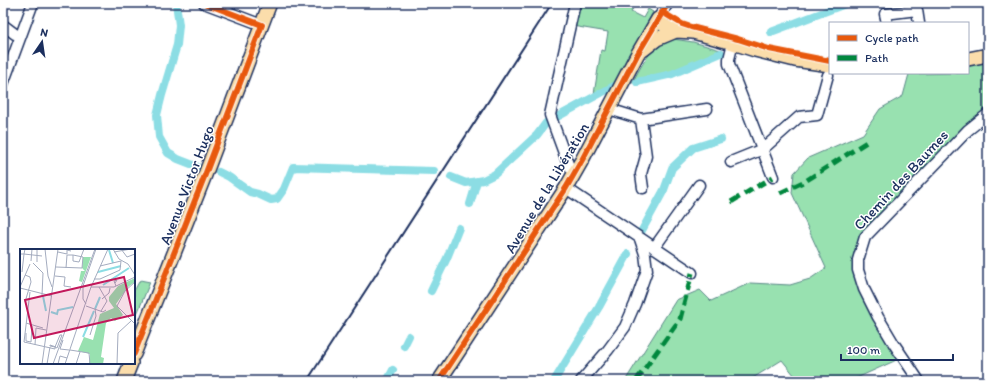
<svg xmlns="http://www.w3.org/2000/svg" width="991" height="384" viewBox="0 0 991 384" font-family="Itim,sans-serif">
<style>
.green{fill:#98e1b0;stroke:#5a8887}
.lines{fill:none;stroke-linecap:round;stroke-linejoin:round}
.canal{stroke:#8cdde4;stroke-width:8}
.minor-casing{stroke:#1b2f5e;stroke-width:13}
.major-casing{stroke:#1b2f5e;stroke-width:16}
.minor{stroke:#fff;stroke-width:10}
.major{stroke:#fbddab;stroke-width:13}
.rail{stroke:#1b2f5e;stroke-width:2}
.quiet{stroke:#00873e;stroke-width:5;stroke-dasharray:10 5;stroke-linecap:butt}
.cycleway-casing{stroke:#fff;stroke-width:8}
.cycleway{stroke:#e8590c;stroke-width:6}
.labels{text-anchor:middle;dominant-baseline:central;stroke-width:3;stroke-linejoin:round;paint-order:stroke}
.street-label{font-size:15px;fill:#1b2f5e;stroke:#fff}
.inset-river{fill:none;stroke:#8cdde4;stroke-width:2}
.inset-road{fill:none;stroke:#a4acbf;stroke-width:1}
.view{fill:#c2185b;fill-opacity:0.15;stroke:#c2185b;stroke-width:2}
.inset-edge{fill:none;stroke:#1b2f5e;stroke-width:2}
</style>
<rect width="100%" height="100%" fill="#fff"/>
<filter id="ink" filterUnits="userSpaceOnUse"><feTurbulence type="fractalNoise" baseFrequency=".025" numOctaves="2"/><feDisplacementMap in="SourceGraphic" scale="8" xChannelSelector="R" yChannelSelector="G"/><feConvolveMatrix kernelMatrix="1 2 1 2 8 2 1 2 1" color-interpolation-filters="sRGB"/></filter>
<g filter="url(#ink)">
<path class="green" d="M 578,3 L 636,3 L 631,12 L 643,18 L 648,9 L 653,12 L 615,82 L 616,83 L 614,85 L 594,94 L 601,50 L 605,51 L 608,32 L 572,26 Z
M 673,39 L 693,42 L 724,51 L 672,74 L 632,83 C 642,65 651,44 673,39 Z
M 988,59 L 988,110 L 860,239 L 854,254 L 854,271 L 901,358 L 850,381 L 799,381 L 782,360 L 748,381 L 625,381 L 676,300 L 700,290 L 711,301 L 750,283 L 790,285 L 810,279 L 826,268 L 792,193 L 794,173 L 808,158 L 863,134 L 880,109 L 903,96 L 909,74 L 968,73 L 968,64 Z
M 140,280 L 150,282 L 135,319 L 134,291 Z"/>
<g class="lines">
<path class="canal" d="M 176,3 L 179,25 L 177,45 L 162,95 L 157,115 L 159,137 L 168,153 L 178,159 L 196,166
M 771,32 L 848,3
M 637,82 L 672,74 L 721,53
M 557,117 L 614,86
M 219,172 L 229,177 L 250,192 L 258,194 L 271,200 L 277,199 L 284,189 L 293,167 L 434,171
M 451,177 L 466,183 L 483,180 L 495,174 L 537,135 L 546,123
M 470,204 L 477,181
M 640,234 L 664,190 L 672,168 L 693,148 L 721,139
M 431,291 L 447,258 L 459,228
M 404,346 L 409,336
M 387,381 L 393,370
M 554,381 L 599,307 L 628,254"/>
<g class="minor-casing">
<path id="minor" d="M 204,3 L 262,25
M 575,3 L 550,115 L 568,164 L 571,169 L 576,171
M 658,19 L 668,3
M 887,23 L 885,14 L 917,10 L 919,23
M 3,25 L 15,34 L 21,36
M 733,43 L 729,59 L 729,64 L 773,177
M 3,84 L 33,3
M 609,109 L 641,119 L 707,109
M 641,119 L 646,156 L 641,174 L 643,188
M 731,162 L 763,149 L 799,117 L 817,115 L 828,75
M 566,188 L 692,273
M 654,248 L 699,185
M 581,381 L 608,350 L 625,327 L 635,304 L 647,270 L 645,254 L 640,239
M 919,381 L 894,344 L 878,317 L 864,289 L 858,270 L 858,260 L 865,237 L 950,149 L 968,130 L 988,114"/>
</g>
<g class="major-casing">
<path id="major" d="M 658,19 L 665,26 L 676,31 L 693,32 L 733,43 L 755,50 L 795,60 L 830,65
M 643,50 L 657,39 L 676,31
M 968,59 L 988,55
M 134,354 L 205,175 L 270,3
M 124,381 L 131,363
M 439,381 L 566,188 L 582,160 L 637,55 L 658,19"/>
</g>
<use href="#minor" class="minor"/>
<use href="#major" class="major"/>
<path class="rail" d="M 307,381 L 552,3"/>
<path class="quiet" d="M 780,193 L 807,180 L 868,141
M 731,202 L 773,177
M 636,381 L 680,319 L 692,273"/>
<g class="cycleway-casing">
<path id="cycleway" d="M 662,12 L 682,24 L 691,27 L 738,39 L 769,49 L 830,61
M 134,354 L 205,175 L 262,25 L 204,3
M 439,381 L 566,188 L 582,160 L 637,55 L 668,3"/>
</g>
<use href="#cycleway" class="cycleway"/>
</g>
</g>
<g class="labels">
<g class="street-label">
<text transform="translate(901 180) rotate(-47)">Chemin des Baumes</text>
<text transform="translate(187 185) rotate(-69)">Avenue Victor Hugo</text>
<text transform="translate(547 188) rotate(-59)">Avenue de la Libération</text>
</g>
</g>
<g transform="translate(20 249)">
<rect width="115" height="115" fill="#fff"/>
<path d="M 63,8 L 71,8 L 62,33 L 59,32 L 61,22 L 65,22 L 62,19 ZM 115,29 L 115,33 L 108,38 L 96,55 L 103,66 L 95,72 L 91,69 L 86,74 L 81,108 L 84,109 L 83,115 L 69,115 L 70,105 L 58,102 L 64,88 L 73,91 L 80,65 L 94,59 L 89,52 L 89,48 L 98,37 Z" fill="#98e1b0"/>
<path class="inset-river" d="M 89,1 L 93,14M 78,23 L 101,17M 83,36 L 109,19M 23,47 L 26,62M 75,60 L 80,48M 31,63 L 37,65 L 38,61 L 53,58M 63,88 L 74,62"/>
<path class="inset-road" d="M 5,0 L 4,5 L 22,7M 25,0 L 28,27 L 32,38M 93,0 L 99,10 L 108,15M 101,0 L 107,8 L 115,5M 38,3 L 47,5 L 47,1 L 51,2M 94,3 L 111,0M 0,5 L 4,5 L 2,23M 11,12 L 12,0M 17,13 L 17,0M 13,14 L 23,24 L 22,46M 108,15 L 115,26M 36,18 L 62,19 L 63,8 L 53,6M 46,19 L 47,6 L 53,6 L 53,12 L 59,13 L 64,0M 35,27 L 45,28 L 44,37 L 51,38M 74,30 L 80,30 L 100,21 L 101,12 L 80,17M 115,33 L 105,42 L 97,57 L 115,75M 95,34 L 97,31 L 94,32 L 96,37M 0,38 L 10,15M 71,38 L 88,0M 71,38 L 94,38 L 115,28M 79,38 L 87,52 L 81,62M 0,39 L 32,47M 82,50 L 89,44 L 90,39M 5,53 L 11,33 L 10,28 L 5,26M 66,55 L 63,50 L 63,37 L 76,0M 66,57 L 83,63 L 86,61M 6,74 L 23,79M 6,84 L 6,92 L 11,93 L 12,77M 70,86 L 76,67 L 75,60M 43,91 L 40,100 L 49,101M 4,93 L 35,100 L 35,98 L 40,86 L 42,86 L 37,99 L 35,98 L 30,97 L 30,96 L 36,98M 4,93 L 10,43M 15,96 L 16,79 L 26,81M 50,101 L 69,104 L 70,115M 22,115 L 38,0M 27,115 L 30,98M 33,115 L 75,0M 38,115 L 40,107 L 47,109M 45,115 L 71,38M 56,115 L 60,103M 97,115 L 98,84 L 111,72"/>
<path class="view" d="M 104,28 L 113,66 L 14,89 L 5,51 Z"/>
<rect width="115" height="115" class="inset-edge"/>
</g>
<rect width="991" height="384" fill="none" stroke="#fff" stroke-width="16"/>
<rect x="8" y="8" width="975" height="368" fill="none" stroke="#1b2f5e" stroke-width="1.5" filter="url(#ink)"/>
<rect x="829" y="22" width="140" height="52" fill="#ffffff" stroke="#a4acbf"/>
<rect x="837" y="35" width="20" height="6" fill="#e8590c" stroke="#a4acbf"/>
<text x="865" y="42" font-size="12" fill="#1b2f5e">Cycle path</text>
<rect x="837" y="55" width="20" height="6" fill="#00873e" stroke="#a4acbf"/>
<text x="865" y="62" font-size="12" fill="#1b2f5e">Path</text>
<g transform="translate(42 42) rotate(13)" stroke="#ffffff" stroke-width="3" paint-order="stroke">
<path d="M0-3L7 15L0 10L-7 15Z" fill="#1b2f5e"/>
<text y="-6" font-size="11" font-weight="bold" text-anchor="middle" fill="#1b2f5e">N</text>
</g>
<path d="M841 354v6h112v-6" fill="none" stroke="#1b2f5e" stroke-width="2"/>
<text x="847" y="354" font-size="12" fill="#1b2f5e" stroke="#ffffff" stroke-width="3" paint-order="stroke">100 m</text>
</svg>
